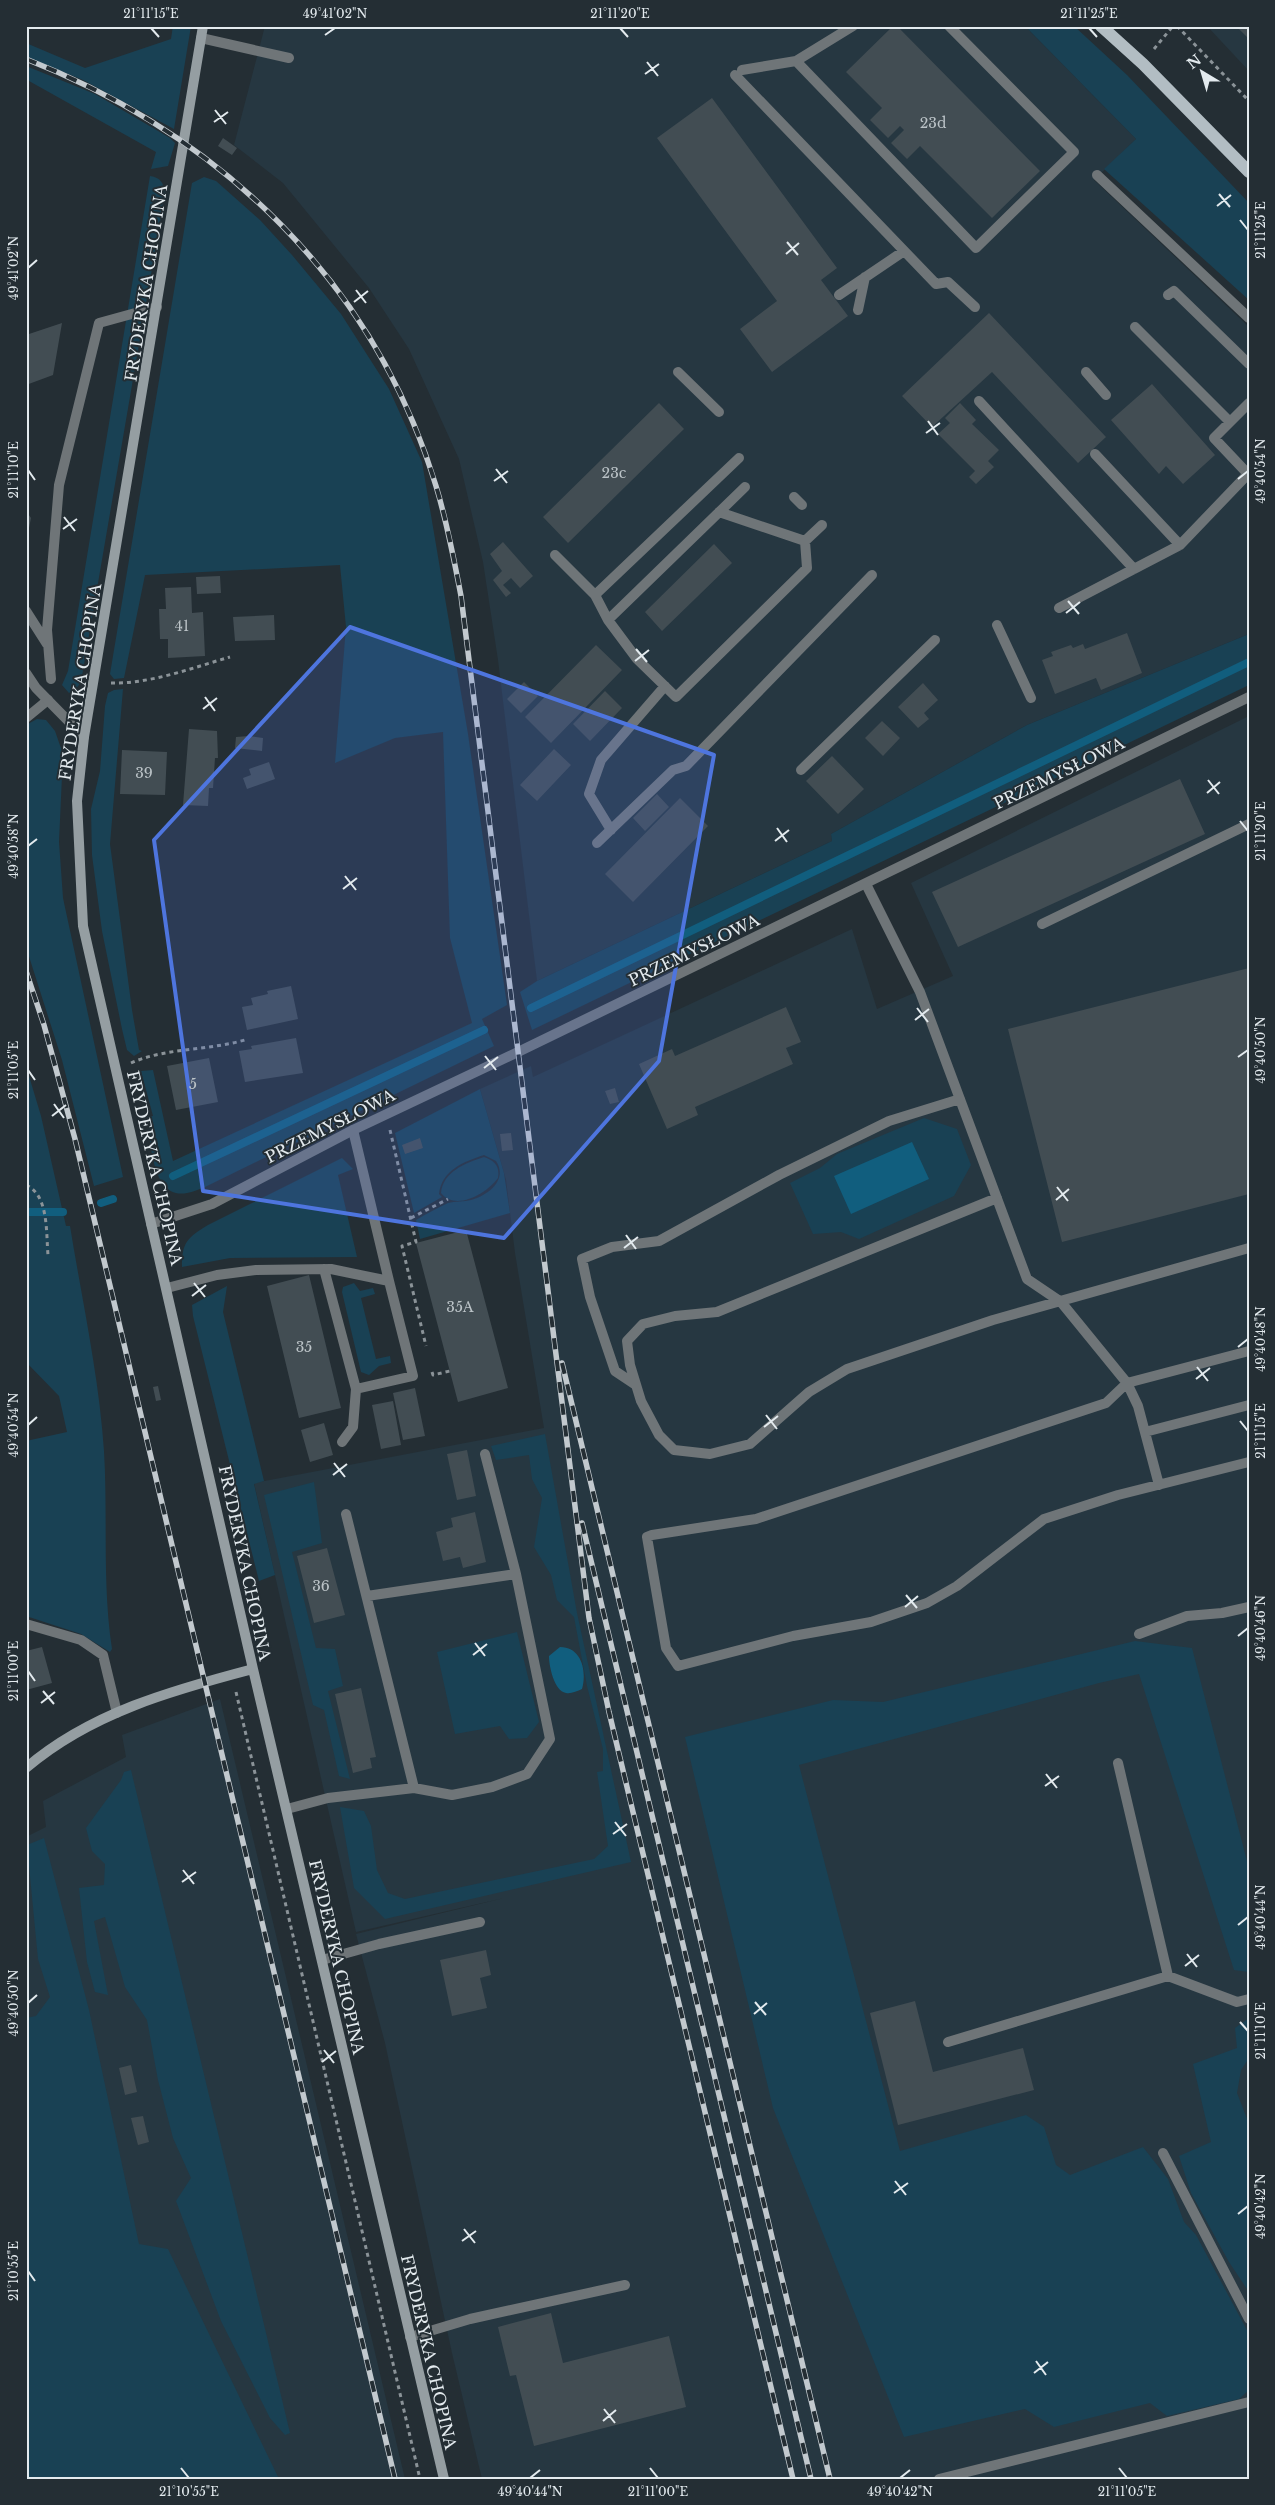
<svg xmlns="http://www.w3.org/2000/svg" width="1275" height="2505" viewBox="0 0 1275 2505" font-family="'Libre Baskerville',serif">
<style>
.built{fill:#263741}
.green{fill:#194154}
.water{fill:#115e7e}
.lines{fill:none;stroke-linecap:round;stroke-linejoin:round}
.stream{stroke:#115e7e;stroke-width:8}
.building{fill:#424d53}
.path{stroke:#8b9398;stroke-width:3;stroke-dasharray:4 4;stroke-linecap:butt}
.lane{stroke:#6f7578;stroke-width:10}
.street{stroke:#6f7578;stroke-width:10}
.secondary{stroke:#959ea2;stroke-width:10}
.primary{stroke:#b2bdc3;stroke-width:12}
.rail-casing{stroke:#c2c9ce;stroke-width:5.5}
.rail{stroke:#242e34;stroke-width:4;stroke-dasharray:11;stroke-linecap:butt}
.marked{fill:#4e75de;fill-opacity:0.2;stroke:#4e75de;stroke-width:4;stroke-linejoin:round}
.ticks{fill:none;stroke:#e3eaee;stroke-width:2}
.labels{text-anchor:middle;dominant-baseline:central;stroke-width:4;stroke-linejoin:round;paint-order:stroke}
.number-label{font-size:14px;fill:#bbc3c7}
.street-label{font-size:16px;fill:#e3eaee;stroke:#242e34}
.neatline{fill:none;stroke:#e3eaee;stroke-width:2}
.ticks-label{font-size:12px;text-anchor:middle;fill:#e3eaee}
</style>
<rect width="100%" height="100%" fill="#242e34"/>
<path class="built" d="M 265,26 L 1025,26 L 1136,139 L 1094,180 L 1249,327 L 1249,634 L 1027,725 L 831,834 L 832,841 L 537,981 L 498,660 L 483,562 L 459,459 L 409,349 L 369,288 L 283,183 L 234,145 Z
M 1207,26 L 1249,26 L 1249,71 Z
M 1249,716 L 1249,2479 L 482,2479 L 452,2353 L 385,2043 L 356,1934 L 504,1898 L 356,1932 L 254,1483 L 544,1428 L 515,1253 L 506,1180 L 480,1089 L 531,1066 L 533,1077 L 852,929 L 877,1009 L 953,976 L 911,883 Z
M 220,1699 L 405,2479 L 26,2479 L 26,1837 L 46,1827 L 43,1801 L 126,1757 L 122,1735 Z"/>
<path class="green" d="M 173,26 L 191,26 L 174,129 L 83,80 L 26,57 L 26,43 L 85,68 L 171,39 Z
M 1025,26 L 1074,26 L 1127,75 L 1249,203 L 1249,300 L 1104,169 L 1136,139 Z
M 26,66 L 95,94 L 170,138 L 175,143 L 168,166 L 151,169 L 156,152 L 29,81 L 26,82 Z
M 150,176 C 161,178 163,182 165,193 L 81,682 L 76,689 L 69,693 L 62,685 L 68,671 Z
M 204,177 L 216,181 L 260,220 L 292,255 L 341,314 L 389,389 L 422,462 L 468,734 L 507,1005 L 482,1019 L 494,1046 L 205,1187 C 199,1189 193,1192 187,1193 C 151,1200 151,1140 147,1117 L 153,1116 L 141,1071 L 153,1070 L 173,1161 L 472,1023 L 450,938 L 443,732 L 395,738 L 335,763 L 346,627 L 340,565 L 145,575 L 124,678 L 114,679 L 110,674 L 192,183 Z
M 1249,634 L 1249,685 L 532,1030 L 520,992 L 537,981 L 832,841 L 831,834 L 1027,725 Z
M 123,689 L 110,844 L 132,1010 L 139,1050 L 142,1051 L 134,1056 L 127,1050 L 122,1029 L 102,931 L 92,855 L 91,809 L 100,771 L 105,706 L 108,693 L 114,690 Z
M 37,719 L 46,720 L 55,731 L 63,754 L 59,842 L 63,898 L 123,1177 L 94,1186 L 62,1060 L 26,947 L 26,725 Z
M 26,1066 L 41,1116 L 66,1226 L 70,1226 C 82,1300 99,1376 104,1451 C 108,1517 102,1583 112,1649 L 110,1652 L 81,1634 L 26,1616 L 26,1441 L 67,1432 L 59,1396 L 26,1362 Z
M 480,1089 L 504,1173 L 510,1213 L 420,1239 L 416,1220 C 426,1214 437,1208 448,1203 C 455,1201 464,1202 471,1200 C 489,1195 508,1179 496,1161 L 484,1155 C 463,1162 442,1170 439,1194 L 442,1197 L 414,1213 L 395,1133 Z
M 924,1118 L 957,1129 L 971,1165 L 954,1196 L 859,1239 L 841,1232 L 813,1234 L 790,1183 L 820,1168 L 837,1154 Z
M 484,1157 C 495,1161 500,1166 498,1178 C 487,1193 456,1212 441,1193 C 443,1172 465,1163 484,1157 Z
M 342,1158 L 353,1169 L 338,1175 L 357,1257 L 230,1258 L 182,1267 C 182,1242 187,1238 208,1225 Z
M 354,1283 L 360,1291 L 373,1288 L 375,1294 L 361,1298 L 376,1359 L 390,1356 L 391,1363 L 379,1366 L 369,1375 L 361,1372 L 342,1292 L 343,1287 Z
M 227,1286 L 223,1312 L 264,1481 L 254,1484 L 275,1575 L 259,1581 L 193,1316 L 192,1305 Z
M 545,1434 L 577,1613 L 631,1862 L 385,1919 L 354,1888 L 340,1807 L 364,1811 L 371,1826 L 377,1870 L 388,1893 L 405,1899 L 594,1859 L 608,1846 L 597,1772 L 603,1771 L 603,1749 L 587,1686 L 574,1617 L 557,1600 L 551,1575 L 534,1547 L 542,1498 L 532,1479 L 529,1455 L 496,1460 L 491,1446 Z
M 314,1482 L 322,1543 L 292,1552 L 316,1648 L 335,1649 L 343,1686 L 328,1691 L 350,1779 L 339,1776 L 324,1710 L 313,1705 L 264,1495 Z
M 517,1632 L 539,1722 L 527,1738 L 509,1739 L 500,1726 L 455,1734 L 437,1652 Z
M 1135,1641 L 1192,1648 L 1249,1869 L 1249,1972 L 1234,1970 L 1139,1674 L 1099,1683 L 799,1765 L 900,2151 L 1026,2115 L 1044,2127 L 1056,2165 L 1070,2175 L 1143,2147 L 1168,2179 L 1184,2222 L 1196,2235 L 1249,2334 L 1249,2390 L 1239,2399 L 1167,2416 L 1150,2403 L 1054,2427 L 1025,2409 L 904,2437 L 773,2108 L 685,1737 L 833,1700 L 883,1702 Z
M 131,1770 L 290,2433 L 285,2435 L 270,2418 L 221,2321 L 176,2201 L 191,2178 L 173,2138 L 158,2080 L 147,2020 L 125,1987 L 105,1917 L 94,1921 L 108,1995 L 95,1992 L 87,1962 L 79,1888 L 104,1885 L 105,1864 L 92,1851 L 86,1828 L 121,1780 L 124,1772 Z
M 44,1838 L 89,2010 L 139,2244 L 168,2249 L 279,2479 L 26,2479 L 26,2018 L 36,2016 L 50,1997 L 38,1959 L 27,1845 Z
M 1249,2018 L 1249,2058 L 1241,2070 L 1237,2093 L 1249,2124 L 1249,2292 L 1229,2262 L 1191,2193 L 1179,2156 L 1211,2142 L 1193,2064 L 1237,2048 L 1235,2028 Z"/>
<path class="water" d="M 912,1142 L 929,1179 L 851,1214 L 834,1176 Z
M 560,1647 C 582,1647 587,1672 582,1689 C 577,1691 571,1694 566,1693 C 554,1691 549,1666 549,1656 Z"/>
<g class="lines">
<path class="stream" d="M 531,1008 L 1249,662
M 173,1176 L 484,1030
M 101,1203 L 113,1199
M 26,1212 L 63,1212"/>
</g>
<path class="building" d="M 893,26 L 897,26 L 1040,171 L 992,218 L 920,146 L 907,159 L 891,143 L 904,130 L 900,126 L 888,138 L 870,120 L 882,108 L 846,72 Z
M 1236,26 L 1249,26 L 1249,39 Z
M 712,98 L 837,268 L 821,280 L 848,316 L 772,372 L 740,329 L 777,301 L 657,138 Z
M 223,138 L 237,148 L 232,155 L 218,146 Z
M 989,313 L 1106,437 L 1078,463 L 992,372 L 932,427 L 902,396 Z
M 62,323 L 53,375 L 26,385 L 26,335 Z
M 1152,384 L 1215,455 L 1183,484 L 1166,466 L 1159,474 L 1111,420 Z
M 659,403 L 684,429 L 568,543 L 543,517 Z
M 960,403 L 976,420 L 972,424 L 999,450 L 988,461 L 994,467 L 976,484 L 969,477 L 975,471 L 938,434 L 950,423 L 945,418 Z
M 26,511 L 31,518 L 27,538 L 26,538 Z
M 503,542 L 533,576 L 520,588 L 511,578 L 503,585 L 511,593 L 506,597 L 493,580 L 502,571 L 490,554 Z
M 714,544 L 732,563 L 662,631 L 645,612 Z
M 220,576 L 221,593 L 197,594 L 196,577 Z
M 191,587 L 192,613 L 203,612 L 205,656 L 168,658 L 168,639 L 160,639 L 159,609 L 166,609 L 165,588 Z
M 274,615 L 275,640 L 235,641 L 233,617 Z
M 1127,633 L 1142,673 L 1101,690 L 1096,678 L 1055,694 L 1042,660 L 1053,656 L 1051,652 L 1071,645 L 1073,648 L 1083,644 L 1085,649 Z
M 596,645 L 622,670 L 551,743 L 525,717 Z
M 524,682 L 538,696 L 521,713 L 507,699 Z
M 923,683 L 938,700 L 924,713 L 929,719 L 918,728 L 898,707 Z
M 605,691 L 622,708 L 590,741 L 573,724 Z
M 882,721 L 900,738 L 883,756 L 865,738 Z
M 189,729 L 217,731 L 218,758 L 215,758 L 213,788 L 209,788 L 208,806 L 183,805 Z
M 249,736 L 263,738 L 262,751 L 235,748 L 236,737 Z
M 554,749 L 571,765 L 537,801 L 520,785 Z
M 122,750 L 167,752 L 165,795 L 120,794 Z
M 832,756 L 864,789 L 838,814 L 806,781 Z
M 269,762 L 275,779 L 247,789 L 243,778 L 251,775 L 249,769 Z
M 1180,779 L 1205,834 L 958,947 L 932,892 Z
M 657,794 L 669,807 L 645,831 L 633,818 Z
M 680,798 L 708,826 L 633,902 L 605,874 Z
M 1249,968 L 1249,1194 L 1062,1242 L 1008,1029 Z
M 291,986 L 298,1019 L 247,1030 L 242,1007 L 253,1005 L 251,998 L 268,994 L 267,991 Z
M 786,1007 L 801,1042 L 786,1048 L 793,1064 L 695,1107 L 698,1115 L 667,1129 L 639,1064 L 672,1049 L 675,1056 Z
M 296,1038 L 303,1073 L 245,1082 L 239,1051 L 252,1049 L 251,1046 Z
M 209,1058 L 218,1102 L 176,1110 L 167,1066 Z
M 615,1088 L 619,1102 L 610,1104 L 605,1091 Z
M 511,1133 L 513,1150 L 502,1151 L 500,1134 Z
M 420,1138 L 423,1148 L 405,1154 L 402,1145 Z
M 466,1230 L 508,1388 L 458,1402 L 416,1243 Z
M 309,1275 L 341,1408 L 299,1418 L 267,1286 Z
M 158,1386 L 161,1400 L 156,1401 L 153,1387 Z
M 415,1388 L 425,1436 L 403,1440 L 393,1393 Z
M 393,1401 L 401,1445 L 381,1449 L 372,1405 Z
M 324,1423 L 333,1455 L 310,1462 L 301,1430 Z
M 467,1450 L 476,1496 L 457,1500 L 447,1454 Z
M 475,1512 L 486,1562 L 463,1568 L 460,1557 L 443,1561 L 436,1532 L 453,1527 L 451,1518 Z
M 327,1548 L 345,1615 L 314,1623 L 297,1556 Z
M 42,1647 L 52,1683 L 26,1690 L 26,1651 Z
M 361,1688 L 376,1757 L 370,1758 L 372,1768 L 353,1773 L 335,1694 Z
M 486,1950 L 491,1975 L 480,1978 L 487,2008 L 452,2016 L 440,1960 Z
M 915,2001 L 933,2072 L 1023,2048 L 1034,2090 L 898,2125 L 870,2013 Z
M 131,2065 L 137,2092 L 125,2095 L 119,2068 Z
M 143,2116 L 149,2142 L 138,2145 L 131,2118 Z
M 551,2313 L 563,2363 L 669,2336 L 686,2407 L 534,2446 L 516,2375 L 510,2376 L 498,2327 Z"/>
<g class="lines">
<path class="path" d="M 1177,26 L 1249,101
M 1154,49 L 1173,26
M 111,683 C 150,684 192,668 230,657
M 131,1063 C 167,1047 210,1051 248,1039
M 390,1130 L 416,1242 L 402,1246 L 426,1346
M 26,1185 C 49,1195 46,1233 48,1255
M 411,1218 L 448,1199
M 432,1372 L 433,1375 L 450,1371
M 236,1692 L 420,2479"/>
<path class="lane" d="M 201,38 L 289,58
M 796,61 L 976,248 L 1074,152 L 949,26
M 742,70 L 796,61 L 853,26
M 735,75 L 936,284 L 948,282 L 975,307
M 1097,175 L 1249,318
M 839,295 L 904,251
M 1168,295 L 1174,291 L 1249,364
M 858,310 L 865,277
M 1135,327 L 1230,422
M 678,372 L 719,412
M 1086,372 L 1106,395
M 979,401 L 1134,569
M 1095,454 L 1180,545
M 1248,474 L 1214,438 L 1249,403
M 794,497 L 802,505
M 719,512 L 805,541
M 555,555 L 595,595 L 739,458
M 595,595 L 608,620 L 637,659 L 676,697 L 807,568 L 805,541 L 822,525
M 1059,608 L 1180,545 L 1249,473
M 26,611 L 47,644
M 608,620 L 745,487
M 997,625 L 1031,698
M 51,679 L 47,630 L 59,485 L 99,323 L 157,307
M 26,718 L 48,700
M 801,770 L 935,640
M 611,830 L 589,794 L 601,760 L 665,686
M 597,843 L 673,770 L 686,766 L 872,575
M 866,884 L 920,992 L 1027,1279 L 1061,1302 L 1127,1383 L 1249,1351
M 1042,924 L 1249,824
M 353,1130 L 389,1281
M 997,1198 L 717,1312 L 675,1316 L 643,1324 L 627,1341 L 630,1365 L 641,1401 L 659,1435 L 674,1450 L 710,1454 L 750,1444 L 809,1392 L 847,1369 L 993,1320 L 1249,1248
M 324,1269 L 356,1389
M 167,1288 L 217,1275 L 256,1270 L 331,1269 L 389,1281 L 413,1376 L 356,1389 L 353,1427 L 342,1442
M 636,1385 L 615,1371 L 590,1297 L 582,1259 L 612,1247 L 659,1241 L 779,1175 L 889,1121 L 960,1099
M 1145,1432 L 1249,1405
M 1159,1485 L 1138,1406 L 1127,1383 L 1106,1403 L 756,1519 L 652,1535 L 647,1537 L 666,1648 L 678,1666 L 793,1636 L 871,1622 L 927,1603 L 957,1586 L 1044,1519 L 1118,1495 L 1249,1462
M 346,1514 L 414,1788
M 367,1596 L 516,1574
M 26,1624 L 81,1640 L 103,1655 L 117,1713
M 1139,1634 L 1187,1616 L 1222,1613 L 1249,1607
M 1118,1763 L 1168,1976
M 287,1809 L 328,1798 L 414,1788 L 452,1795 L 492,1787 L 527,1774 L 550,1739 L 516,1574 L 485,1454
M 322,1960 L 379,1944 L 480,1922
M 948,2042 L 1168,1976 L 1237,2002 L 1249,1999
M 1163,2153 L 1249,2319
M 410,2337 L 470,2319 L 625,2285
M 939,2479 L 1249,2402"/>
<path class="street" d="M 26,673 L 36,688 L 84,737
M 151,1224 L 212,1204 L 353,1130 L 518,1052 L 1249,697"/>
<path class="secondary" d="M 203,26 L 84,737 L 77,801 L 83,926 L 253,1669 L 444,2479
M 26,1768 C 90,1713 173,1690 253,1669"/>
<path class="primary" d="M 1101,26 L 1143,64 L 1249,172"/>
<g class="rail-casing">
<path id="rail" d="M 26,59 C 222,136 374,282 436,486 C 447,522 454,559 461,596 L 589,1618 L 609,1712 L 793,2479
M 26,971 L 44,1025 L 75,1139 L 395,2479
M 562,1363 L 830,2479
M 582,1523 L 811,2479"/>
</g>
<use href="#rail" class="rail"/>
</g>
<path class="marked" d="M 350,627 L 714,755 L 659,1061 L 504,1238 L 203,1191 L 154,840 Z"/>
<path class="ticks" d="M 151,28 L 159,37M 620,28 L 628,37M 1089,28 L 1097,37M 325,35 L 335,28M 647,62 L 658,76M 645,74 L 659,64M 215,110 L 226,124M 214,122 L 228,112M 1219,194 L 1230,207M 1217,206 L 1231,195M 1240,220 L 1248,230M 787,242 L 798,255M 786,254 L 799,243M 28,268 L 37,260M 356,290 L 366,303M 354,302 L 368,291M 928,421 L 938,435M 926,433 L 940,423M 496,469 L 507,483M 28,470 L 35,480M 1238,479 L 1248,471M 494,481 L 508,471M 64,517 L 75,531M 63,529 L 77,519M 1068,601 L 1079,614M 1066,613 L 1080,602M 636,649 L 647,662M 635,661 L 649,650M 205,697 L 215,711M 203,709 L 217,698M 1208,780 L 1219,794M 1207,793 L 1220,782M 1240,821 L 1248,831M 777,828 L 787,842M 775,841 L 789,830M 28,846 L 37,839M 345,876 L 356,890M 343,889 L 357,878M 917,1008 L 928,1022M 915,1020 L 929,1009M 485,1056 L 496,1070M 1238,1057 L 1248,1050M 484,1068 L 498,1057M 28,1070 L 35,1080M 54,1104 L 64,1118M 52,1116 L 66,1105M 1057,1187 L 1068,1201M 1056,1200 L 1069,1189M 626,1235 L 636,1249M 624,1248 L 638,1237M 194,1283 L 205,1297M 192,1296 L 206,1285M 1238,1347 L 1248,1339M 1197,1367 L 1208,1381M 1196,1379 L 1210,1368M 766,1415 L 777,1429M 1240,1421 L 1248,1431M 28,1425 L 37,1417M 764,1427 L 778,1416M 334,1463 L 345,1477M 333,1475 L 347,1464M 906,1595 L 917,1608M 905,1607 L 918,1596M 1238,1636 L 1248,1628M 475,1643 L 485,1656M 473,1655 L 487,1644M 28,1671 L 35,1681M 43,1691 L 54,1704M 41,1703 L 55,1692M 1046,1774 L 1057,1788M 1045,1786 L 1059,1776M 615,1822 L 626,1836M 613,1834 L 627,1824M 183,1870 L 194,1884M 182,1882 L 196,1872M 1238,1925 L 1248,1917M 1187,1954 L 1197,1967M 1185,1966 L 1199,1955M 755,2002 L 766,2015M 28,2003 L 37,1995M 754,2014 L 767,2003M 1240,2022 L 1248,2031M 324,2050 L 334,2063M 322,2062 L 336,2051M 895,2181 L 906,2195M 894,2193 L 908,2183M 1238,2214 L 1248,2206M 464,2229 L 475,2243M 462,2241 L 476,2231M 28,2271 L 35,2281M 1036,2361 L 1046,2375M 1034,2373 L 1048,2362M 604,2409 L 615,2423M 603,2421 L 616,2410M 181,2468 L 189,2478M 650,2468 L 658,2478M 1119,2468 L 1127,2478M 530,2478 L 540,2470M 900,2478 L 910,2470"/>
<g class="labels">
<g class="number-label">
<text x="933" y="123">23d</text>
<text x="614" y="473">23c</text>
<text x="182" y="626">41</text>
<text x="144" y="773">39</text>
<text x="193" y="1084">5</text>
<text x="460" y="1307">35A</text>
<text x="304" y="1347">35</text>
<text x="321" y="1586">36</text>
</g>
<g class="street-label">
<text transform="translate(146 283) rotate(-81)">FRYDERYKA CHOPINA</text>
<text transform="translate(80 682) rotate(-81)">FRYDERYKA CHOPINA</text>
<text transform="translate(1059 773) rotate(-26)">PRZEMYSŁOWA</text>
<text transform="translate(694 950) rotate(-26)">PRZEMYSŁOWA</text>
<text transform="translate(330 1126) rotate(-27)">PRZEMYSŁOWA</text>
<text transform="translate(155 1168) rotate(77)">FRYDERYKA CHOPINA</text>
<text transform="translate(245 1563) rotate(78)">FRYDERYKA CHOPINA</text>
<text transform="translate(337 1957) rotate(77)">FRYDERYKA CHOPINA</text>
<text transform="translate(429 2352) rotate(77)">FRYDERYKA CHOPINA</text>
</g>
</g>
<rect width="1275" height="2505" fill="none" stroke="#242e34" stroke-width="55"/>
<g transform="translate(1202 72) rotate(322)" stroke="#242e34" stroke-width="4" paint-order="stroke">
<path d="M0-4L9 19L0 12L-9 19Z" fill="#e3eaee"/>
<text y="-8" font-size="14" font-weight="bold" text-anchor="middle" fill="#e3eaee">N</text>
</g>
<rect x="28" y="28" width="1220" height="2450" class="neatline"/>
<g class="ticks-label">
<text x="151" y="18">21°11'15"E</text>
<text x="335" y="18">49°41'02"N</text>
<text x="620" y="18">21°11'20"E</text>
<text x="1089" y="18">21°11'25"E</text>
<text transform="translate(1261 230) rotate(-90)" y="4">21°11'25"E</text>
<text transform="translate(14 268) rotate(-90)" y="4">49°41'02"N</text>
<text transform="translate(14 470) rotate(-90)" y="4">21°11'10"E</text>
<text transform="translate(1261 471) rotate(-90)" y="4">49°40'54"N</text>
<text transform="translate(1261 831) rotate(-90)" y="4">21°11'20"E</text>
<text transform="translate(14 846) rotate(-90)" y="4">49°40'58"N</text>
<text transform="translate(1261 1050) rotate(-90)" y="4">49°40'50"N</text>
<text transform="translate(14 1070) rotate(-90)" y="4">21°11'05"E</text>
<text transform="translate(1261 1339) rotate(-90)" y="4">49°40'48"N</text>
<text transform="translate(14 1425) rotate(-90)" y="4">49°40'54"N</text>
<text transform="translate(1261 1431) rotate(-90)" y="4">21°11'15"E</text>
<text transform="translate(1261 1628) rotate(-90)" y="4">49°40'46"N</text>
<text transform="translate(14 1671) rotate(-90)" y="4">21°11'00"E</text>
<text transform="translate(1261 1917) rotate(-90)" y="4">49°40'44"N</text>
<text transform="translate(14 2003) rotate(-90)" y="4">49°40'50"N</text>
<text transform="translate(1261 2031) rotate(-90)" y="4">21°11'10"E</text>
<text transform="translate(1261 2206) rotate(-90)" y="4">49°40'42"N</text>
<text transform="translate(14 2271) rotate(-90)" y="4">21°10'55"E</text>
<text x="189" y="2496">21°10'55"E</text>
<text x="530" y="2496">49°40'44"N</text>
<text x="658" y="2496">21°11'00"E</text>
<text x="900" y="2496">49°40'42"N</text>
<text x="1127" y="2496">21°11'05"E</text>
</g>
</svg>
